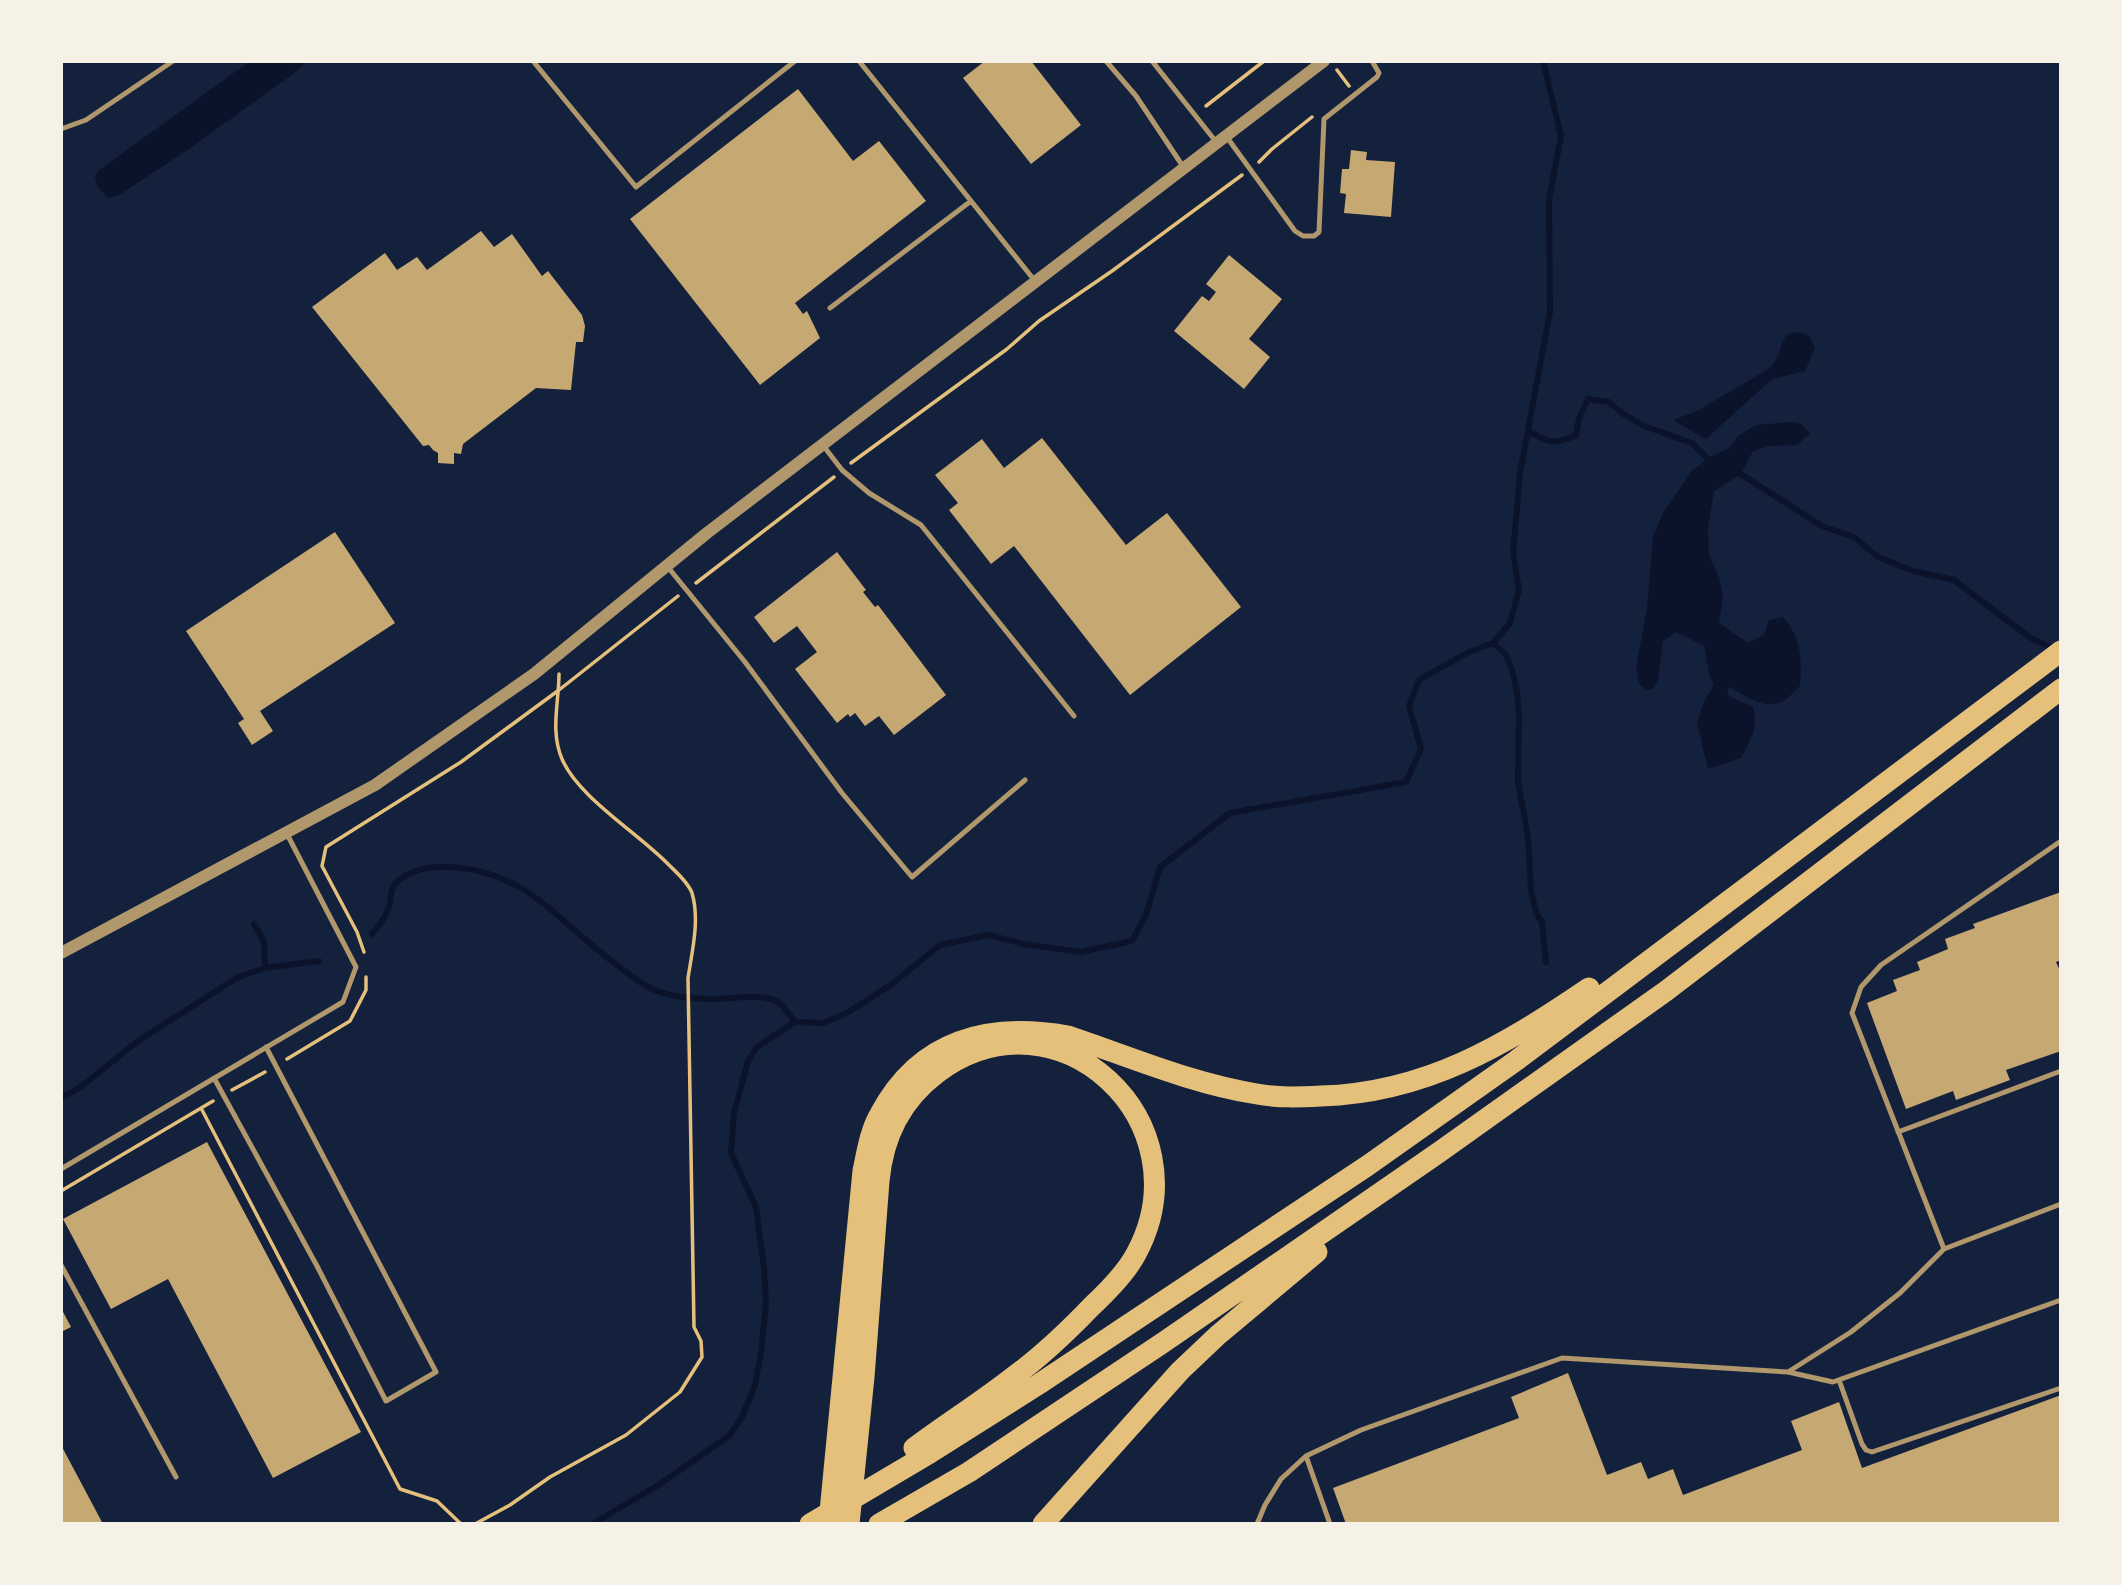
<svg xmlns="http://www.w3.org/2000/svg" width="2122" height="1585" viewBox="0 0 2122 1585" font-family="Quicksand,sans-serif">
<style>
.water{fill:#0b132b}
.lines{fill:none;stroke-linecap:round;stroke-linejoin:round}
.stream{stroke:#0b132b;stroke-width:6}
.building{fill:#c6a872}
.path{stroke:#e5c07b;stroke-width:3.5}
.service{stroke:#b1986c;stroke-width:5}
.tertiary{stroke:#b1986c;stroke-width:12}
.motorway{stroke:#e5c07b;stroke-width:21}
</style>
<rect width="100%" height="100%" fill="#14213d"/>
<path class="water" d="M 250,61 L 307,61 L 292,75 L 186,151 L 121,194 L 109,198 C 101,192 96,186 95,176 L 98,171 Z
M 1800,332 L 1810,337 L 1815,348 L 1805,371 L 1772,379 L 1706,439 L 1673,420 L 1697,411 L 1770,368 C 1780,357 1779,346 1787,334 Z
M 1790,422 L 1802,424 L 1810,434 L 1797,445 L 1769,446 L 1753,451 L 1741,474 L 1714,491 L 1708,528 L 1709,555 L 1719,577 L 1723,598 L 1719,623 L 1748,643 L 1764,635 L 1769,620 L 1783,617 C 1801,636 1802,660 1800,686 C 1795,690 1789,698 1783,701 C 1764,711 1744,695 1729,687 L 1727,695 L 1753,707 C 1759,726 1751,740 1741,758 L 1708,769 L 1697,723 L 1703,703 L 1714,685 L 1709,674 L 1704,646 L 1676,632 L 1663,641 L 1658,680 L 1653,689 L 1646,690 L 1639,683 L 1636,668 L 1647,608 L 1653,536 L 1664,511 L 1691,472 L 1710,457 L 1729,448 L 1738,436 L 1756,425 Z"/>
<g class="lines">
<path class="stream" d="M 1528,431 C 1549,442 1553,446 1576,435 L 1579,418 L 1588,399 L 1609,402 L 1623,414 L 1644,426 L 1692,443 L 1708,459 L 1714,460
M 1736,471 L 1822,526 L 1854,537 L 1878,557 L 1913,571 L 1954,580 L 2029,637 L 2056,650
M 1493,643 L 1506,655 L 1512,670 L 1517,692 L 1519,713 L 1518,782 L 1528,836 L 1531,890 L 1536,913 L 1542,922 L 1546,962
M 254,924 L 264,942 L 265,968
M 372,934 C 378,926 386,918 389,907 C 392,899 389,890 396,883 C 410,869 432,866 451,867 C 531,872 561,926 621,968 C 630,975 641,984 652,989 C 670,997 694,999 715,999 C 733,999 761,993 778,1002 C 784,1006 791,1017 795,1022
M 61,1098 L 82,1086 L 138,1041 L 238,977 L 265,968 L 319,961
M 592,1524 L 657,1486 L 729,1436 L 742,1417 L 755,1385 L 761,1353 L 766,1303 L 764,1268 L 756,1207 L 731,1153 L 734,1113 L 748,1061 L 757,1047 L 795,1022 L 823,1023 L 847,1013 L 892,984 L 940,945 L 988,935 L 1024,944 L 1080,952 L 1132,941 L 1146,915 L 1160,867 L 1230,813 L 1406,782 L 1421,749 L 1409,706 L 1419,680 L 1469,652 L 1493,643 L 1510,623 L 1519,590 L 1513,552 L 1520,473 L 1550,312 L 1549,199 L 1561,136 L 1543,61"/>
</g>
<path class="building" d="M 985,61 L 1031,61 L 1081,125 L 1031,164 L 963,78 Z
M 798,89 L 853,161 L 879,141 L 926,201 L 795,303 L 803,314 L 807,311 L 820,338 L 760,385 L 630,219 Z
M 1351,150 L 1367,152 L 1366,160 L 1395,162 L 1391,217 L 1344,213 L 1346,194 L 1340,193 L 1342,169 L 1349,169 Z
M 481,231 L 494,247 L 512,234 L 542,276 L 548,271 L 582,315 L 585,326 L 583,342 L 576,342 L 571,390 L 536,388 L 463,444 L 461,454 L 454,453 L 454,464 L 438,463 L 438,453 L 433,450 L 429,445 L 423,446 L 312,307 L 385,253 L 397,270 L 417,257 L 427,270 Z
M 1229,255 L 1282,299 L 1249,339 L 1270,357 L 1244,389 L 1174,331 L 1202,296 L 1209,301 L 1216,292 L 1206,284 Z
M 1042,438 L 1126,545 L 1167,513 L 1241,607 L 1130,695 L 1014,546 L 991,564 L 949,510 L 958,503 L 935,475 L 982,439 L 1004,468 Z
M 335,532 L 395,623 L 260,711 L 273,731 L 252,745 L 238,723 L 244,719 L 186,631 Z
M 837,552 L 866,590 L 863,592 L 875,607 L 878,605 L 946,695 L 894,735 L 879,716 L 865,726 L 855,713 L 850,717 L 848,714 L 837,723 L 795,669 L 817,652 L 797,626 L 774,643 L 754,617 Z
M 2061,892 L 2061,960 L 2056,962 L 2061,973 L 2061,1051 L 2006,1070 L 2010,1080 L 1956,1100 L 1953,1091 L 1906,1109 L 1867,1003 L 1897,991 L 1893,980 L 1920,970 L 1917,962 L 1948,949 L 1945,939 L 1975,928 L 1973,924 Z
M 207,1142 L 361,1432 L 273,1478 L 168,1279 L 111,1309 L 63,1219 Z
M 61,1308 L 71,1327 L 61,1332 Z
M 1568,1373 L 1607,1475 L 1641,1462 L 1648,1479 L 1673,1469 L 1683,1495 L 1802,1450 L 1791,1421 L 1839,1402 L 1862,1468 L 2061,1395 L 2061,1524 L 1346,1524 L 1333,1488 L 1519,1418 L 1511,1397 Z
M 61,1445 L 103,1524 L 61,1524 Z"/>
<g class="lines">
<path class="path" d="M 1337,70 L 1349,86
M 1206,106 L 1264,61
M 1259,162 L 1272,149 L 1312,117
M 851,463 L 1007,349 L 1039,321 L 1112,271 L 1242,175
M 696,583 L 834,477
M 364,952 L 357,932 L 322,866 L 326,847 L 461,762 L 559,690 L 678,596
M 287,1059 L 350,1021 L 366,990 L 366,977
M 232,1090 L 265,1072
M 201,1108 L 400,1489 L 437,1501 L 461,1524
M 61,1191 L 213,1101
M 475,1524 L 510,1505 L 550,1477 L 626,1435 L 680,1392 L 702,1357 L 701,1341 L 694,1327 L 688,978 C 692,952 700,920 692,893 C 688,882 676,872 668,864 C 638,833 578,797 562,759 C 550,731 559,702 559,674"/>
<path class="service" d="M 533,61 L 636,187 L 795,61
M 859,61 L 1035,281
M 1106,61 L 1136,96 L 1184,168
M 1152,61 L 1217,143
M 61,129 L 86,120 L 173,61
M 1226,136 L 1295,231 L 1303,236 L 1314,236 L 1319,232 L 1324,119 L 1377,77 L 1379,73 L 1372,61
M 830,308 L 971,201
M 822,444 L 842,470 L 869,493 L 921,525 L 1074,716
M 667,566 L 745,662 L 842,793 L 912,877 L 1025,780
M 214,1078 L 317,1266 L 386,1401 L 436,1372 L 266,1047
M 1898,1132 L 2061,1071
M 61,1169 L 343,1002 L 356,967 L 287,834
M 1944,1249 L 1852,1013 L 1861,987 L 1881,965 L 2061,841
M 61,1265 L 176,1477
M 1788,1372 L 1851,1332 L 1900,1293 L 1944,1249 L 2061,1204
M 1839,1380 L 1862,1444 L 1866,1450 L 1872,1452 L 2061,1388
M 1306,1456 L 1330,1524
M 1257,1524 L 1265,1505 L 1281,1479 L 1306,1456 L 1361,1430 L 1562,1358 L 1788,1372 L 1833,1382 L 2061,1300"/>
<path class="tertiary" d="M 61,953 L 375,785 L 534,674 L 707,533 L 1324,61"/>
<path class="motorway" d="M 829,1522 L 863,1171 C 867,1152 870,1131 880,1114 C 920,1039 989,1022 1068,1036 C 1130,1057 1193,1084 1257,1094 C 1278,1098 1300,1097 1321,1096 C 1426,1093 1505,1045 1589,988
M 810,1524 L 930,1453 L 1039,1384 L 1367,1166 L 1517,1060 L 2061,651
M 849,1524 L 864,1377 L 879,1181 C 883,1137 901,1100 937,1073 C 1058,982 1207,1123 1136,1254 C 1126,1273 1108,1291 1092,1306 C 1067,1332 1042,1356 1013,1377 C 981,1402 946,1424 914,1448
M 879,1524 L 969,1472 L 1164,1342 L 1438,1153 L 1666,991 L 2061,689
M 1043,1524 L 1180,1371 L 1218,1335 L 1317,1252"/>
</g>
<rect width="2122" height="1585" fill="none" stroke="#f6f1e7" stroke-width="126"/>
</svg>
